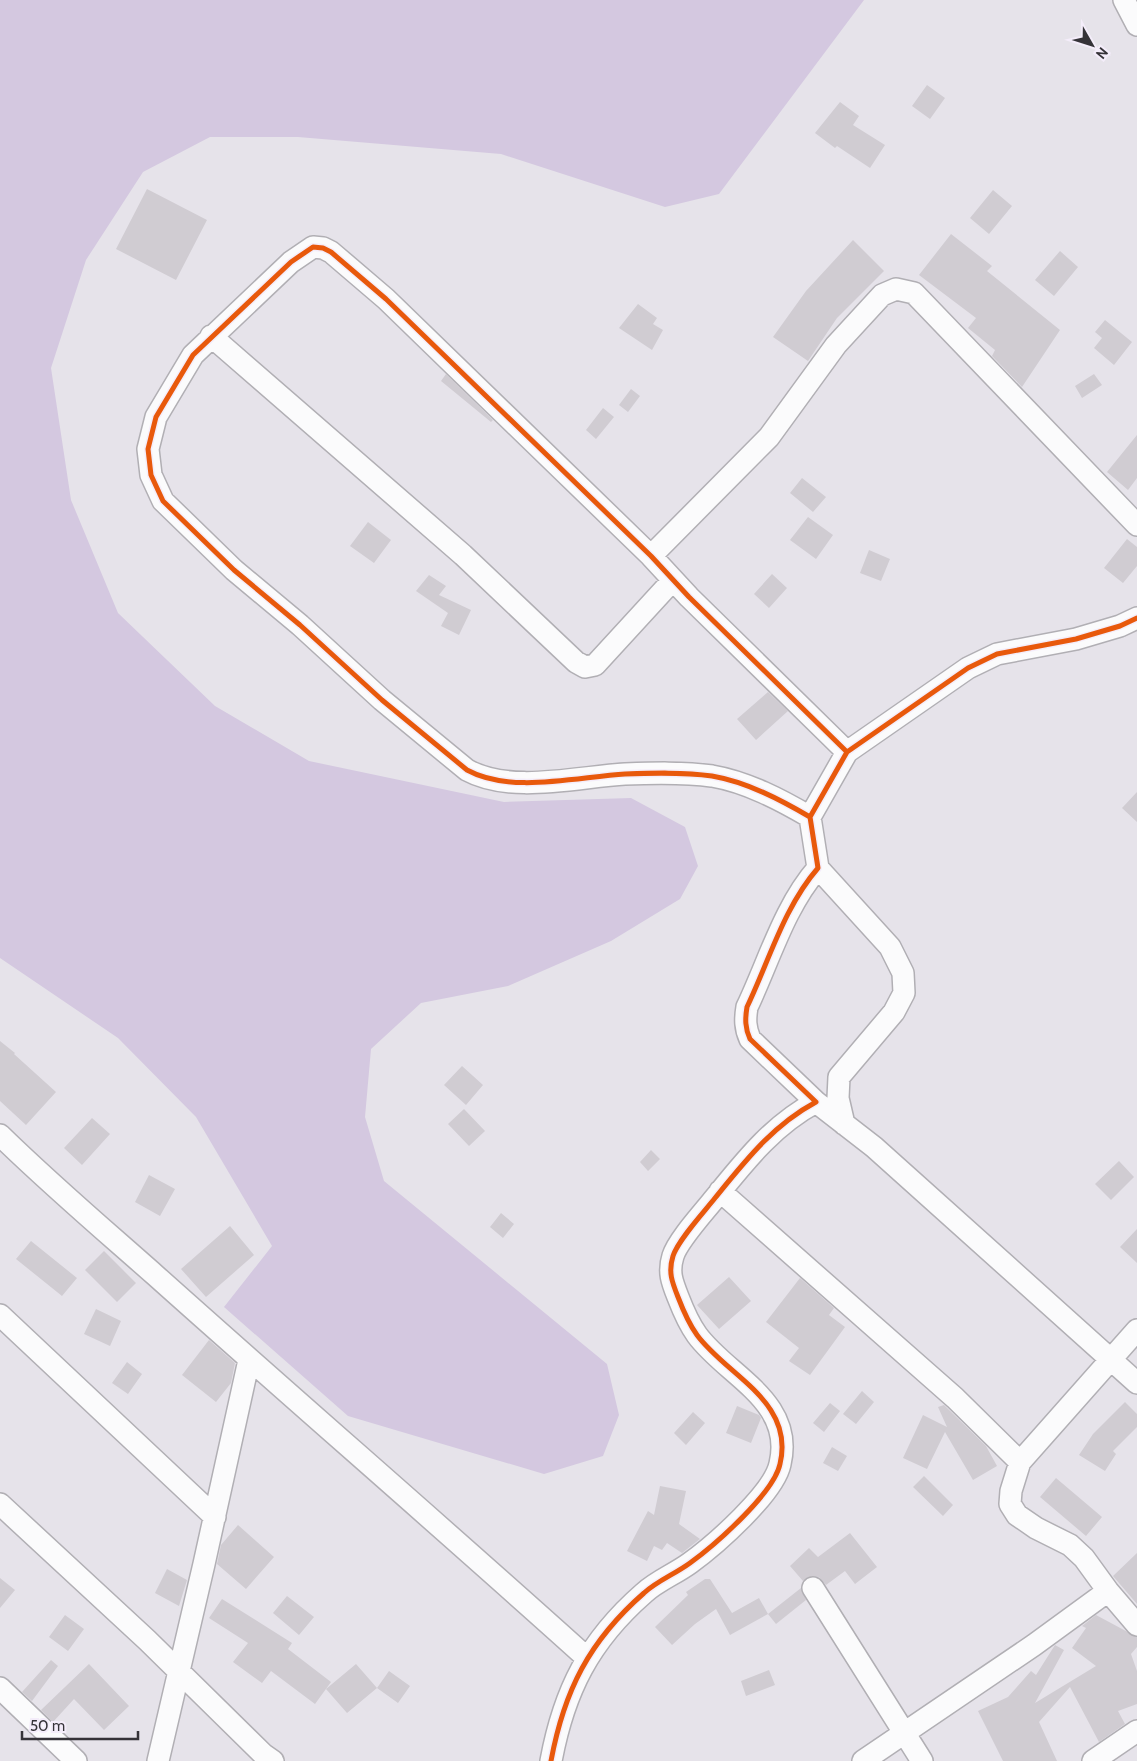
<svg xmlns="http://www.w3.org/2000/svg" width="1137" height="1761" viewBox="0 0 1137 1761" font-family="Cabin,sans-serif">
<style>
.green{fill:#d4c8e0}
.building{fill:#d0ccd2}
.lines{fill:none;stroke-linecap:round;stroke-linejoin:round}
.minor-casing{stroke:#b1afb4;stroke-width:24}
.minor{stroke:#fbfbfc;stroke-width:21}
.cycleway-casing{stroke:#f4edfa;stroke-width:8}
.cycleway{stroke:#e8590c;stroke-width:5}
</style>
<rect width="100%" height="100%" fill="#e6e3ea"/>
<path class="green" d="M 0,0 L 864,0 L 719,194 L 665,207 L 501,154 L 298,137 L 210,137 L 143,172 L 86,260 L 51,368 L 71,500 L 118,613 L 215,706 L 309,761 L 504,802 L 631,798 L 685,827 L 698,866 L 680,899 L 611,941 L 508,986 L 421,1003 L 371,1049 L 365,1117 L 384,1181 L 607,1364 L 619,1415 L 603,1456 L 544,1474 L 348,1416 L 224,1307 L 272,1246 L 196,1117 L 118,1038 L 0,958 Z"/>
<path class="building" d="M 927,85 L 945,98 L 930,119 L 912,106 Z
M 840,102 L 859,116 L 853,125 L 885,145 L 870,168 L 837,146 L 835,148 L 815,133 Z
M 147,189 L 207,220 L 176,280 L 116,249 Z
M 993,190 L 1012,206 L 989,234 L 970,218 Z
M 951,234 L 992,266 L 987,271 L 1060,330 L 1022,387 L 992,356 L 995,350 L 968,328 L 976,318 L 919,275 Z
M 853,240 L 884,271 L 837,318 L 808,361 L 773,337 L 806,291 Z
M 1060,251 L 1078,267 L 1054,296 L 1035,280 Z
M 638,304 L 657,318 L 653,324 L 663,330 L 652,350 L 619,328 Z
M 1105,320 L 1132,342 L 1114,365 L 1094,348 L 1102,338 L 1095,332 Z
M 446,374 L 493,420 L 491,422 L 441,381 Z
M 1094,374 L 1102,385 L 1082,398 L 1075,386 Z
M 631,389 L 640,396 L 628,412 L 619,405 Z
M 603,408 L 614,417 L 596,439 L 586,430 Z
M 1137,435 L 1137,478 L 1128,490 L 1107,472 Z
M 802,478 L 826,497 L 813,512 L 790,493 Z
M 808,517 L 833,535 L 816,559 L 790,540 Z
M 368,522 L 391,540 L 374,563 L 350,546 Z
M 1127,539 L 1137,547 L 1137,566 L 1123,583 L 1104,568 Z
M 869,550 L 890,559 L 881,581 L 860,573 Z
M 772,574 L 787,588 L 769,608 L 754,594 Z
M 429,575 L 446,586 L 439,595 L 471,610 L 459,635 L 441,626 L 448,613 L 416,591 Z
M 768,692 L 788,711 L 756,740 L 737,719 Z
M 1137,792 L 1137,822 L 1122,808 Z
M 0,1041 L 15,1053 L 14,1054 L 56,1092 L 26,1125 L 0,1101 Z
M 462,1066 L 483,1085 L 466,1105 L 444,1085 Z
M 464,1109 L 485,1131 L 469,1146 L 448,1124 Z
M 92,1118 L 110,1134 L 82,1165 L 64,1148 Z
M 651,1150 L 660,1159 L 648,1171 L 640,1162 Z
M 1119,1161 L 1134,1177 L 1111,1200 L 1095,1184 Z
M 149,1175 L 175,1189 L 160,1216 L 135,1202 Z
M 501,1213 L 514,1224 L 503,1238 L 490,1227 Z
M 230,1226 L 254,1255 L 206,1297 L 181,1269 Z
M 1137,1229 L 1137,1263 L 1120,1247 Z
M 31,1241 L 77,1278 L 62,1296 L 16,1259 Z
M 104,1251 L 136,1283 L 117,1302 L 85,1270 Z
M 729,1277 L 751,1301 L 719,1329 L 697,1305 Z
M 800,1278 L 834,1308 L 829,1315 L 845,1327 L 810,1375 L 789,1361 L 799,1348 L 766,1322 Z
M 96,1309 L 121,1321 L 110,1346 L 84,1334 Z
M 209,1340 L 235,1363 L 231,1383 L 216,1402 L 182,1375 Z
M 127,1362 L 142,1374 L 128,1394 L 112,1383 Z
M 862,1391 L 874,1402 L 856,1424 L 843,1414 Z
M 1125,1402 L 1137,1414 L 1137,1427 L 1113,1451 L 1116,1454 L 1105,1471 L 1079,1455 L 1093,1434 Z
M 830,1403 L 840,1411 L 824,1432 L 813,1423 Z
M 944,1405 L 986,1446 L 997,1466 L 973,1480 L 945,1432 L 927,1469 L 903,1458 L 923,1415 L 947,1427 L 938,1407 Z
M 737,1406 L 759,1415 L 761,1418 L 751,1443 L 726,1433 Z
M 693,1412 L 705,1423 L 686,1445 L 674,1433 Z
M 832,1447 L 847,1456 L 838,1471 L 823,1463 Z
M 924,1476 L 953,1505 L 943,1516 L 913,1487 Z
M 1056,1478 L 1102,1517 L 1086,1536 L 1040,1497 Z
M 660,1486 L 686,1491 L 679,1524 L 700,1539 L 682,1553 L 667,1543 L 662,1550 L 654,1546 L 647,1561 L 627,1551 L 648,1511 L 654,1515 Z
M 238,1525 L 274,1557 L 246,1589 L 217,1564 L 221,1545 Z
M 850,1533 L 877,1567 L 855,1584 L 845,1571 L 826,1585 L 819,1577 L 813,1576 L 803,1581 L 790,1566 L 809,1548 L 818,1557 Z
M 1137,1553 L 1137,1604 L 1113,1576 Z
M 167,1569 L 187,1580 L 179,1606 L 155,1593 Z
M 0,1578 L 15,1590 L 0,1608 Z
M 705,1579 L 710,1579 L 732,1613 L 759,1598 L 768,1614 L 730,1635 L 716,1609 L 695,1624 L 672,1645 L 655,1627 L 688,1595 L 686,1592 Z
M 801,1588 L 806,1600 L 776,1624 L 768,1614 Z
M 287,1596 L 314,1617 L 299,1635 L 273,1613 Z
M 222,1599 L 292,1643 L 288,1649 L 331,1682 L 315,1704 L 271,1671 L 262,1683 L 233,1662 L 248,1643 L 209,1618 Z
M 65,1615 L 84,1629 L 68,1651 L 49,1637 Z
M 1096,1615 L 1137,1637 L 1137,1647 L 1131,1654 L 1137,1671 L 1137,1704 L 1118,1711 L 1125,1724 L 1099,1742 L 1070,1687 L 1039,1722 L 1057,1761 L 1003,1761 L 978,1711 L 1008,1697 L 1031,1671 L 1036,1675 L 1055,1645 L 1064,1650 L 1035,1703 L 1096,1666 L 1072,1648 L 1086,1628 L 1082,1626 Z
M 51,1660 L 58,1666 L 32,1701 L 22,1692 Z
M 89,1664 L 129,1706 L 104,1730 L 74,1699 L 53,1722 L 41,1710 Z
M 356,1664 L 377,1688 L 347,1713 L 326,1689 Z
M 769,1670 L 775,1685 L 746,1696 L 741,1681 Z
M 389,1671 L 410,1686 L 398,1703 L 377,1688 Z"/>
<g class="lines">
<g class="minor-casing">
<path id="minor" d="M 1124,0 L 1137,25
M 211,336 L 463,555 L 576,662 L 585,667 L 595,665 L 673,580
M 651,556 L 769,437 L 836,345 L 882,295 L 896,289 L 914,293 L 1137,525
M 810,817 C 781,800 747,782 712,776 C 684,772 653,773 625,774 C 576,777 511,794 467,770 L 382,700 L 300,625 L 234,570 L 163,501 L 151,475 L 148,449 L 156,417 L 193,355 L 291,262 L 313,247 L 323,248 L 331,252 L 386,299 L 651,556 L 689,597 L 847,752
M 818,868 L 890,947 L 903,973 L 904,993 L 894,1012 L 839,1077 L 838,1098 L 844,1124
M 816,1102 L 874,1147 L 1137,1383
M 0,1135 C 50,1184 103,1229 155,1275 C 299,1404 444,1529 587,1658
M 720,1191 L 955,1398 L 1020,1462
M 0,1315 L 215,1517
M 1137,1330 L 1020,1462 L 1011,1491 L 1010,1504 L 1017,1515 L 1036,1528 L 1070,1545 L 1084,1558 L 1108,1591 L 1137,1625
M 0,1504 L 147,1640 L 263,1754 L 273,1761
M 813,1588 L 922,1761
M 0,1688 L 76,1761
M 158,1761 L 204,1564 L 249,1360
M 551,1761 C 564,1691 589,1641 644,1593 C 657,1581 675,1574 690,1563 C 715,1545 774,1493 780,1464 C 795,1401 727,1376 697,1335 C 689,1324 683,1310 678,1297 C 672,1282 668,1272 673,1256 C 678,1240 704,1212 715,1198 C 745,1161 773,1125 816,1102 L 750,1039 C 745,1028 745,1019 747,1007 C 769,961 784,907 818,868 L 810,817 L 847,752 L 968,668 L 997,654 L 1076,639 L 1120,626 L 1137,618
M 863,1761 L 1034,1645 L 1108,1591
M 1093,1761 L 1137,1731"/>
</g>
<use href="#minor" class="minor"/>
<g class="cycleway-casing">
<path id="cycleway" d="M 810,817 C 781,800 747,782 712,776 C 684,772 653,773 625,774 C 576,777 511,794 467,770 L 382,700 L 300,625 L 234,570 L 163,501 L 151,475 L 148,449 L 156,417 L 193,355 L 291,262 L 313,247 L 323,248 L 331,252 L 386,299 L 651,556 L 689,597 L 847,752
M 551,1761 C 564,1691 589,1641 644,1593 C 657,1581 675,1574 690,1563 C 715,1545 774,1493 780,1464 C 795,1401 727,1376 697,1335 C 689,1324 683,1310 678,1297 C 672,1282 668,1272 673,1256 C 678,1240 704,1212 715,1198 C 745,1161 773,1125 816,1102 L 750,1039 C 745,1028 745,1019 747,1007 C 769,961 784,907 818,868 L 810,817 L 847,752 L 968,668 L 997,654 L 1076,639 L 1120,626 L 1137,618"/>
</g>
<use href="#cycleway" class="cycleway"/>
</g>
<g transform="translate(1092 45) rotate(129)" stroke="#f4edfa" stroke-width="4" paint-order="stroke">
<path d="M0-4L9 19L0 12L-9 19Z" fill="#353338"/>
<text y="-8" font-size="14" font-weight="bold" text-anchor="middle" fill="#353338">N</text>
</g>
<path d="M22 1731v8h116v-8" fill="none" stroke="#353338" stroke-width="2.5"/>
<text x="30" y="1731" font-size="15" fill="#353338" stroke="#f4edfa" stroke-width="4" paint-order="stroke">50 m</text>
</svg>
